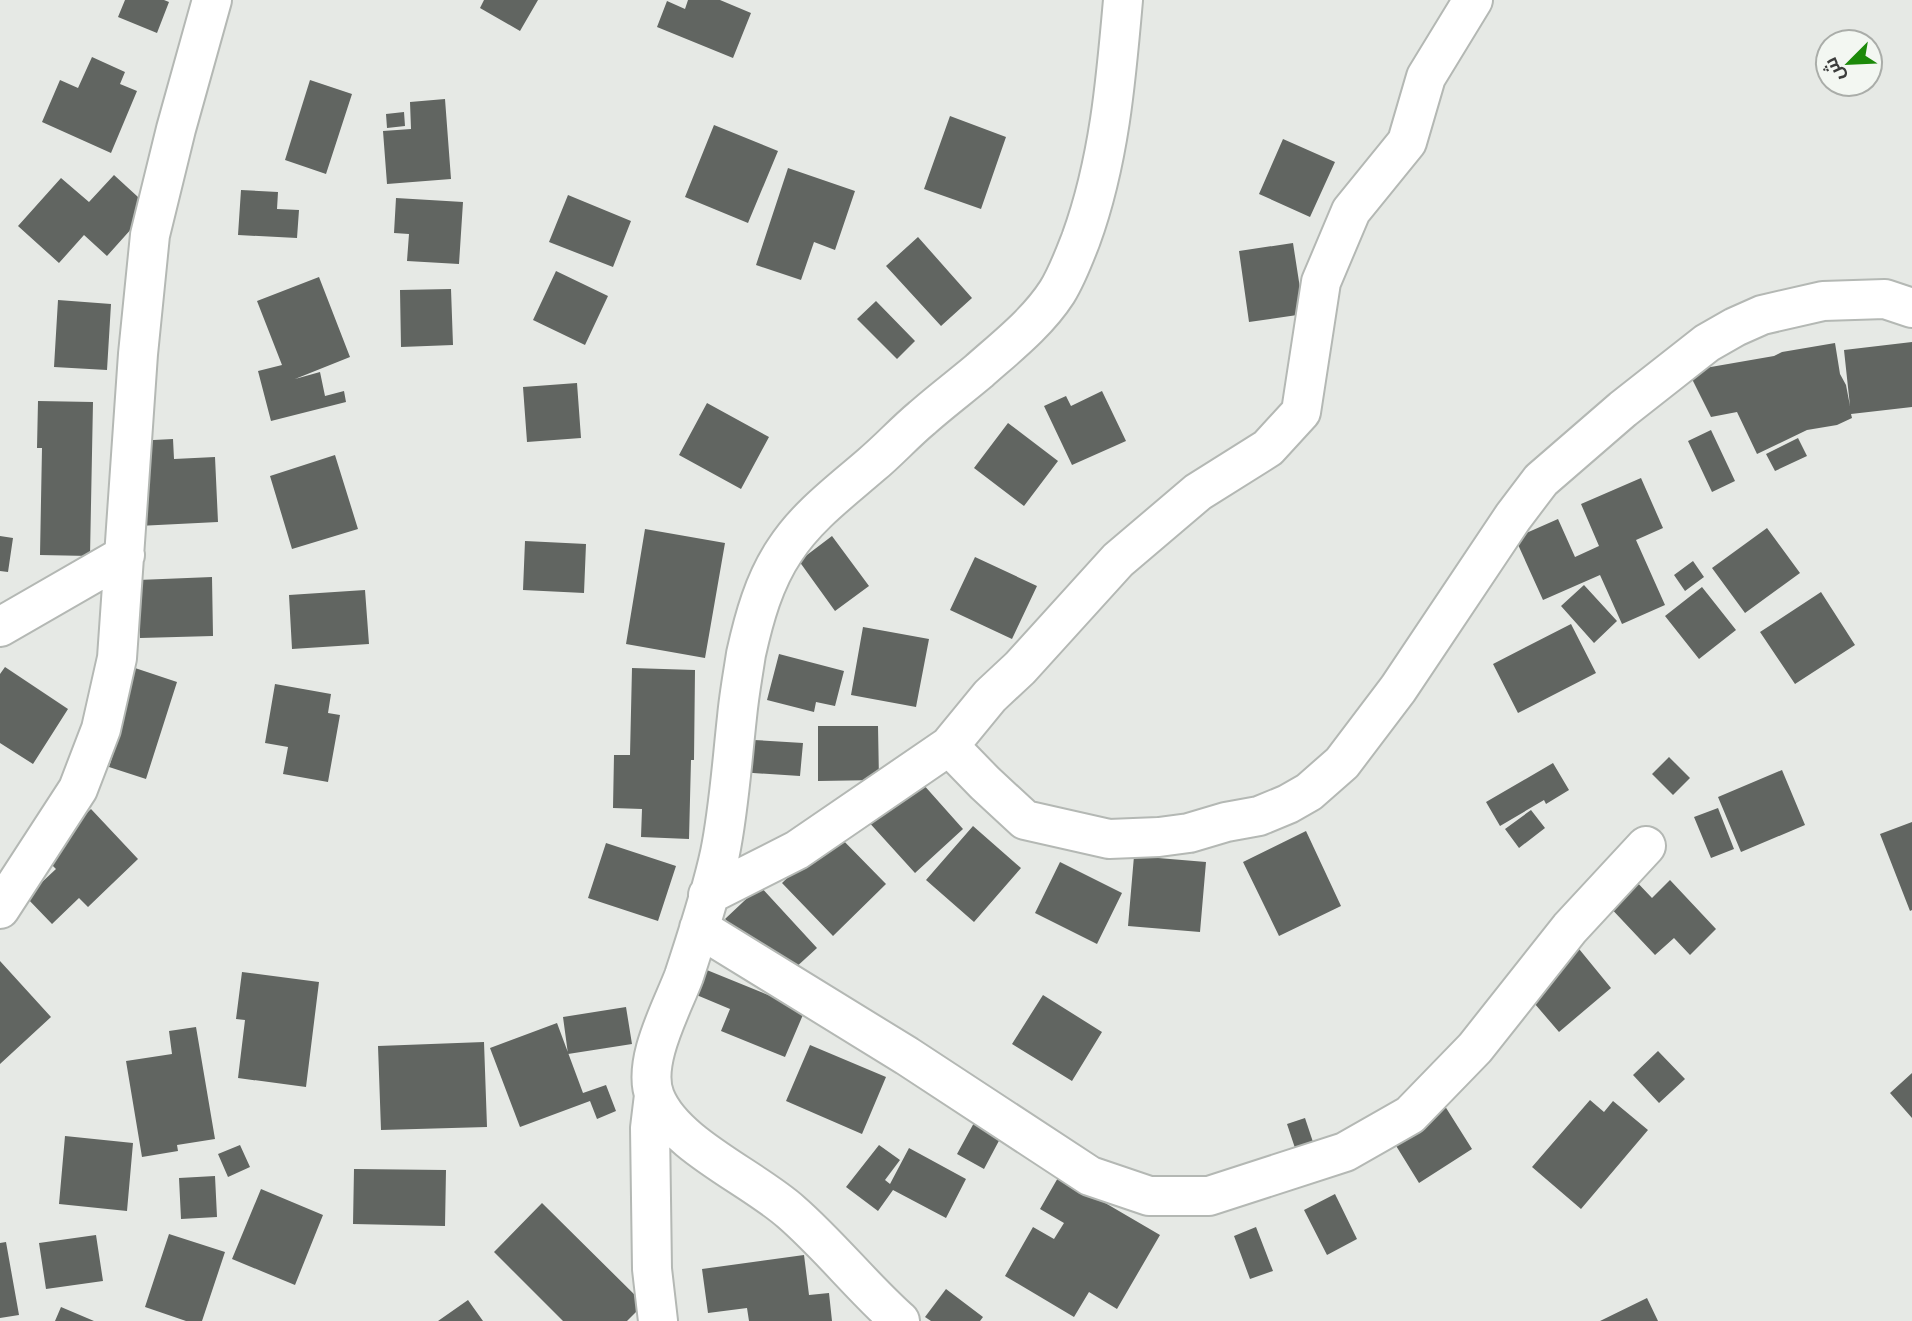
<svg xmlns="http://www.w3.org/2000/svg" width="1912" height="1321" viewBox="0 0 1912 1321" font-family="'Alegreya Sans',Cairo,sans-serif">
<style>
.building{fill:#616561}
.lines{fill:none;stroke-linecap:round;stroke-linejoin:round}
.minor-casing{stroke:#b4b8b4;stroke-width:42}
.minor{stroke:#fff;stroke-width:38}
</style>
<rect width="100%" height="100%" fill="#e6e9e5"/>
<path class="building" d="M 125,0 L 164,0 L 169,2 L 157,33 L 118,17 Z
M 484,0 L 538,0 L 520,31 L 480,8 Z
M 688,0 L 720,0 L 751,13 L 733,58 L 657,27 L 667,1 L 685,9 Z
M 92,57 L 125,72 L 120,84 L 137,91 L 111,153 L 42,122 L 60,80 L 78,88 Z
M 310,80 L 352,94 L 326,174 L 285,160 Z
M 445,99 L 451,179 L 387,184 L 383,131 L 411,129 L 410,102 Z
M 404,112 L 405,126 L 387,128 L 386,114 Z
M 950,116 L 1006,137 L 981,209 L 924,189 Z
M 714,125 L 778,151 L 748,223 L 685,197 Z
M 1283,139 L 1335,162 L 1310,217 L 1259,194 Z
M 788,168 L 855,191 L 835,250 L 814,242 L 801,280 L 756,265 Z
M 114,175 L 150,208 L 107,256 L 84,235 L 59,263 L 18,226 L 61,178 L 89,202 Z
M 241,190 L 278,192 L 277,209 L 299,210 L 297,238 L 238,235 Z
M 568,195 L 631,221 L 613,267 L 549,242 Z
M 396,198 L 463,202 L 459,264 L 407,261 L 409,234 L 394,233 Z
M 918,237 L 972,298 L 941,326 L 886,266 Z
M 1293,243 L 1304,314 L 1249,322 L 1239,251 Z
M 556,271 L 608,296 L 585,345 L 533,320 Z
M 319,277 L 350,357 L 295,379 L 320,372 L 325,396 L 344,391 L 346,402 L 271,421 L 258,371 L 282,365 L 257,301 Z
M 451,289 L 453,345 L 401,347 L 400,290 Z
M 58,300 L 111,304 L 107,370 L 54,367 Z
M 876,301 L 915,341 L 897,359 L 857,319 Z
M 1912,342 L 1912,407 L 1851,414 L 1852,418 L 1837,425 L 1807,430 L 1757,454 L 1737,412 L 1711,417 L 1690,375 L 1705,368 L 1774,356 L 1782,352 L 1835,343 L 1840,374 L 1846,385 L 1850,406 L 1844,350 Z
M 577,383 L 581,438 L 527,442 L 523,387 Z
M 1102,391 L 1126,441 L 1072,465 L 1044,406 L 1066,396 L 1071,406 Z
M 38,401 L 93,402 L 90,556 L 40,555 L 42,448 L 37,448 Z
M 707,403 L 769,437 L 741,489 L 679,455 Z
M 1008,423 L 1058,461 L 1024,506 L 974,468 Z
M 1711,430 L 1735,481 L 1712,492 L 1688,441 Z
M 1798,438 L 1807,456 L 1775,471 L 1766,454 Z
M 173,439 L 174,459 L 215,457 L 218,522 L 138,526 L 134,441 Z
M 335,455 L 358,529 L 292,549 L 270,476 Z
M 1641,478 L 1663,528 L 1636,540 L 1665,605 L 1622,624 L 1600,575 L 1543,600 L 1515,538 L 1558,519 L 1575,557 L 1599,546 L 1581,504 Z
M 1767,528 L 1800,573 L 1745,613 L 1712,568 Z
M 645,529 L 725,543 L 705,658 L 626,644 Z
M 0,536 L 13,538 L 8,572 L 0,571 Z
M 832,536 L 869,586 L 835,611 L 799,561 Z
M 525,541 L 586,544 L 584,593 L 523,590 Z
M 975,557 L 1037,586 L 1012,639 L 950,610 Z
M 1693,561 L 1704,577 L 1685,591 L 1674,575 Z
M 212,577 L 213,636 L 140,638 L 138,580 Z
M 1584,585 L 1617,621 L 1594,643 L 1561,606 Z
M 1702,587 L 1736,630 L 1699,659 L 1665,616 Z
M 365,590 L 369,644 L 292,649 L 289,595 Z
M 1821,592 L 1855,645 L 1795,684 L 1760,632 Z
M 1571,624 L 1596,673 L 1518,713 L 1493,664 Z
M 863,627 L 929,639 L 916,707 L 851,695 Z
M 779,654 L 844,671 L 835,706 L 816,702 L 814,712 L 767,700 Z
M 126,665 L 177,682 L 146,779 L 109,767 L 118,739 Z
M 5,667 L 68,709 L 33,764 L 0,743 L 0,674 Z
M 632,668 L 695,670 L 694,760 L 691,760 L 689,839 L 641,837 L 642,809 L 613,808 L 614,755 L 630,755 Z
M 275,684 L 331,694 L 328,713 L 340,715 L 328,782 L 283,774 L 288,747 L 265,743 Z
M 818,726 L 878,726 L 879,780 L 818,781 Z
M 754,740 L 803,743 L 800,776 L 724,771 Z
M 1669,757 L 1690,778 L 1673,795 L 1652,774 Z
M 1553,763 L 1569,790 L 1546,804 L 1544,800 L 1500,826 L 1486,802 Z
M 1782,770 L 1805,825 L 1741,852 L 1718,797 Z
M 914,774 L 963,829 L 915,873 L 866,819 Z
M 1718,808 L 1734,849 L 1711,858 L 1694,817 Z
M 91,809 L 138,859 L 88,907 L 79,898 L 52,924 L 26,897 L 56,869 L 42,855 Z
M 1531,810 L 1545,828 L 1519,848 L 1505,829 Z
M 1912,822 L 1912,910 L 1910,911 L 1880,834 Z
M 973,826 L 1021,868 L 974,922 L 926,880 Z
M 1306,831 L 1341,906 L 1279,936 L 1243,862 Z
M 835,832 L 886,884 L 833,936 L 782,883 Z
M 606,843 L 676,866 L 658,921 L 588,898 Z
M 1134,856 L 1206,862 L 1200,932 L 1128,926 Z
M 1060,862 L 1122,893 L 1097,944 L 1035,913 Z
M 1633,878 L 1652,898 L 1670,880 L 1716,929 L 1690,955 L 1674,938 L 1655,955 L 1606,903 Z
M 760,886 L 817,948 L 782,980 L 725,919 Z
M 1575,944 L 1611,988 L 1559,1032 L 1522,989 Z
M 0,961 L 51,1017 L 0,1064 Z
M 697,966 L 805,1010 L 785,1057 L 721,1031 L 730,1009 L 687,991 Z
M 242,972 L 319,982 L 306,1087 L 238,1078 L 245,1020 L 236,1019 Z
M 1043,995 L 1102,1032 L 1072,1081 L 1012,1044 Z
M 626,1007 L 632,1044 L 568,1054 L 563,1017 Z
M 557,1023 L 583,1093 L 606,1085 L 616,1111 L 597,1119 L 590,1101 L 520,1127 L 490,1048 Z
M 196,1027 L 215,1139 L 177,1145 L 178,1151 L 142,1157 L 126,1061 L 172,1054 L 169,1031 Z
M 484,1042 L 487,1127 L 381,1130 L 378,1046 Z
M 810,1045 L 886,1077 L 862,1134 L 786,1101 Z
M 1658,1051 L 1685,1079 L 1659,1103 L 1633,1075 Z
M 1912,1073 L 1912,1118 L 1890,1093 Z
M 1590,1100 L 1604,1112 L 1613,1101 L 1648,1130 L 1581,1209 L 1532,1167 Z
M 1443,1103 L 1472,1149 L 1419,1183 L 1390,1136 Z
M 1305,1118 L 1315,1148 L 1297,1154 L 1287,1124 Z
M 975,1121 L 1002,1135 L 984,1169 L 957,1154 Z
M 65,1136 L 133,1143 L 127,1211 L 59,1204 Z
M 240,1145 L 250,1167 L 228,1177 L 218,1154 Z
M 879,1145 L 900,1160 L 885,1180 L 890,1184 L 909,1148 L 966,1179 L 946,1218 L 893,1190 L 878,1211 L 846,1187 Z
M 354,1169 L 446,1170 L 445,1226 L 353,1224 Z
M 215,1176 L 217,1217 L 181,1219 L 179,1178 Z
M 1059,1176 L 1160,1235 L 1117,1309 L 1089,1292 L 1074,1317 L 1005,1276 L 1033,1227 L 1054,1239 L 1064,1223 L 1040,1209 Z
M 261,1189 L 323,1215 L 295,1285 L 232,1259 Z
M 1335,1194 L 1357,1239 L 1327,1255 L 1304,1210 Z
M 542,1203 L 644,1304 L 627,1321 L 563,1321 L 494,1252 Z
M 1256,1227 L 1273,1271 L 1250,1279 L 1234,1236 Z
M 169,1234 L 225,1252 L 202,1321 L 186,1321 L 145,1307 Z
M 96,1235 L 103,1281 L 46,1289 L 39,1243 Z
M 6,1242 L 19,1315 L 0,1318 L 0,1243 Z
M 804,1255 L 809,1295 L 829,1293 L 832,1321 L 749,1321 L 747,1308 L 708,1313 L 702,1269 Z
M 946,1289 L 983,1317 L 980,1321 L 931,1321 L 925,1317 Z
M 1647,1298 L 1658,1321 L 1600,1321 Z
M 468,1300 L 483,1321 L 438,1321 Z
M 61,1307 L 94,1321 L 55,1321 Z"/>
<g class="lines">
<g class="minor-casing">
<path id="minor" d="M 1473,0 L 1426,77 L 1407,142 L 1351,211 L 1321,282 L 1301,412 L 1268,448 L 1198,492 L 1118,560 L 1020,668 L 990,696 L 949,746 L 985,783 L 1025,820 L 1109,839 L 1159,837 L 1189,833 L 1226,822 L 1259,816 L 1288,804 L 1309,792 L 1342,763 L 1398,689 L 1513,517 L 1541,480 L 1623,409 L 1707,343 L 1735,327 L 1762,315 L 1823,301 L 1885,299 L 1912,308
M 0,627 L 125,555
M 708,895 L 797,850 L 949,746
M 0,909 L 78,789 L 101,729 L 117,658 L 138,354 L 150,235 L 176,129 L 212,0
M 699,928 L 907,1056 L 1090,1176 L 1149,1196 L 1209,1196 L 1345,1152 L 1410,1115 L 1475,1048 L 1570,928 L 1646,846
M 654,1095 L 650,1128 L 652,1269 L 658,1321
M 900,1321 C 861,1286 830,1246 791,1212 C 752,1177 674,1145 655,1097 C 641,1063 672,1008 684,976 C 697,936 711,895 720,853 C 729,809 732,762 737,717 C 739,695 743,674 746,654 C 754,618 764,581 785,550 C 807,516 841,491 871,465 C 889,450 904,433 922,418 C 940,402 960,387 979,371 C 1006,347 1037,323 1057,292 C 1067,276 1074,257 1081,239 C 1109,162 1116,81 1123,0"/>
</g>
<use href="#minor" class="minor"/>
</g>
<g transform="translate(1849 63) rotate(246)"><circle r="33" fill="#f3f7f2" stroke="#aaada9" stroke-width="2"/>
<path d="M0-5L12 26L0 18L-12 26Z" fill="#1c8a0a"/>
<text y="-10" font-size="19" font-weight="bold" text-anchor="middle" fill="#3c3d3c">ش</text>
</g>
</svg>
